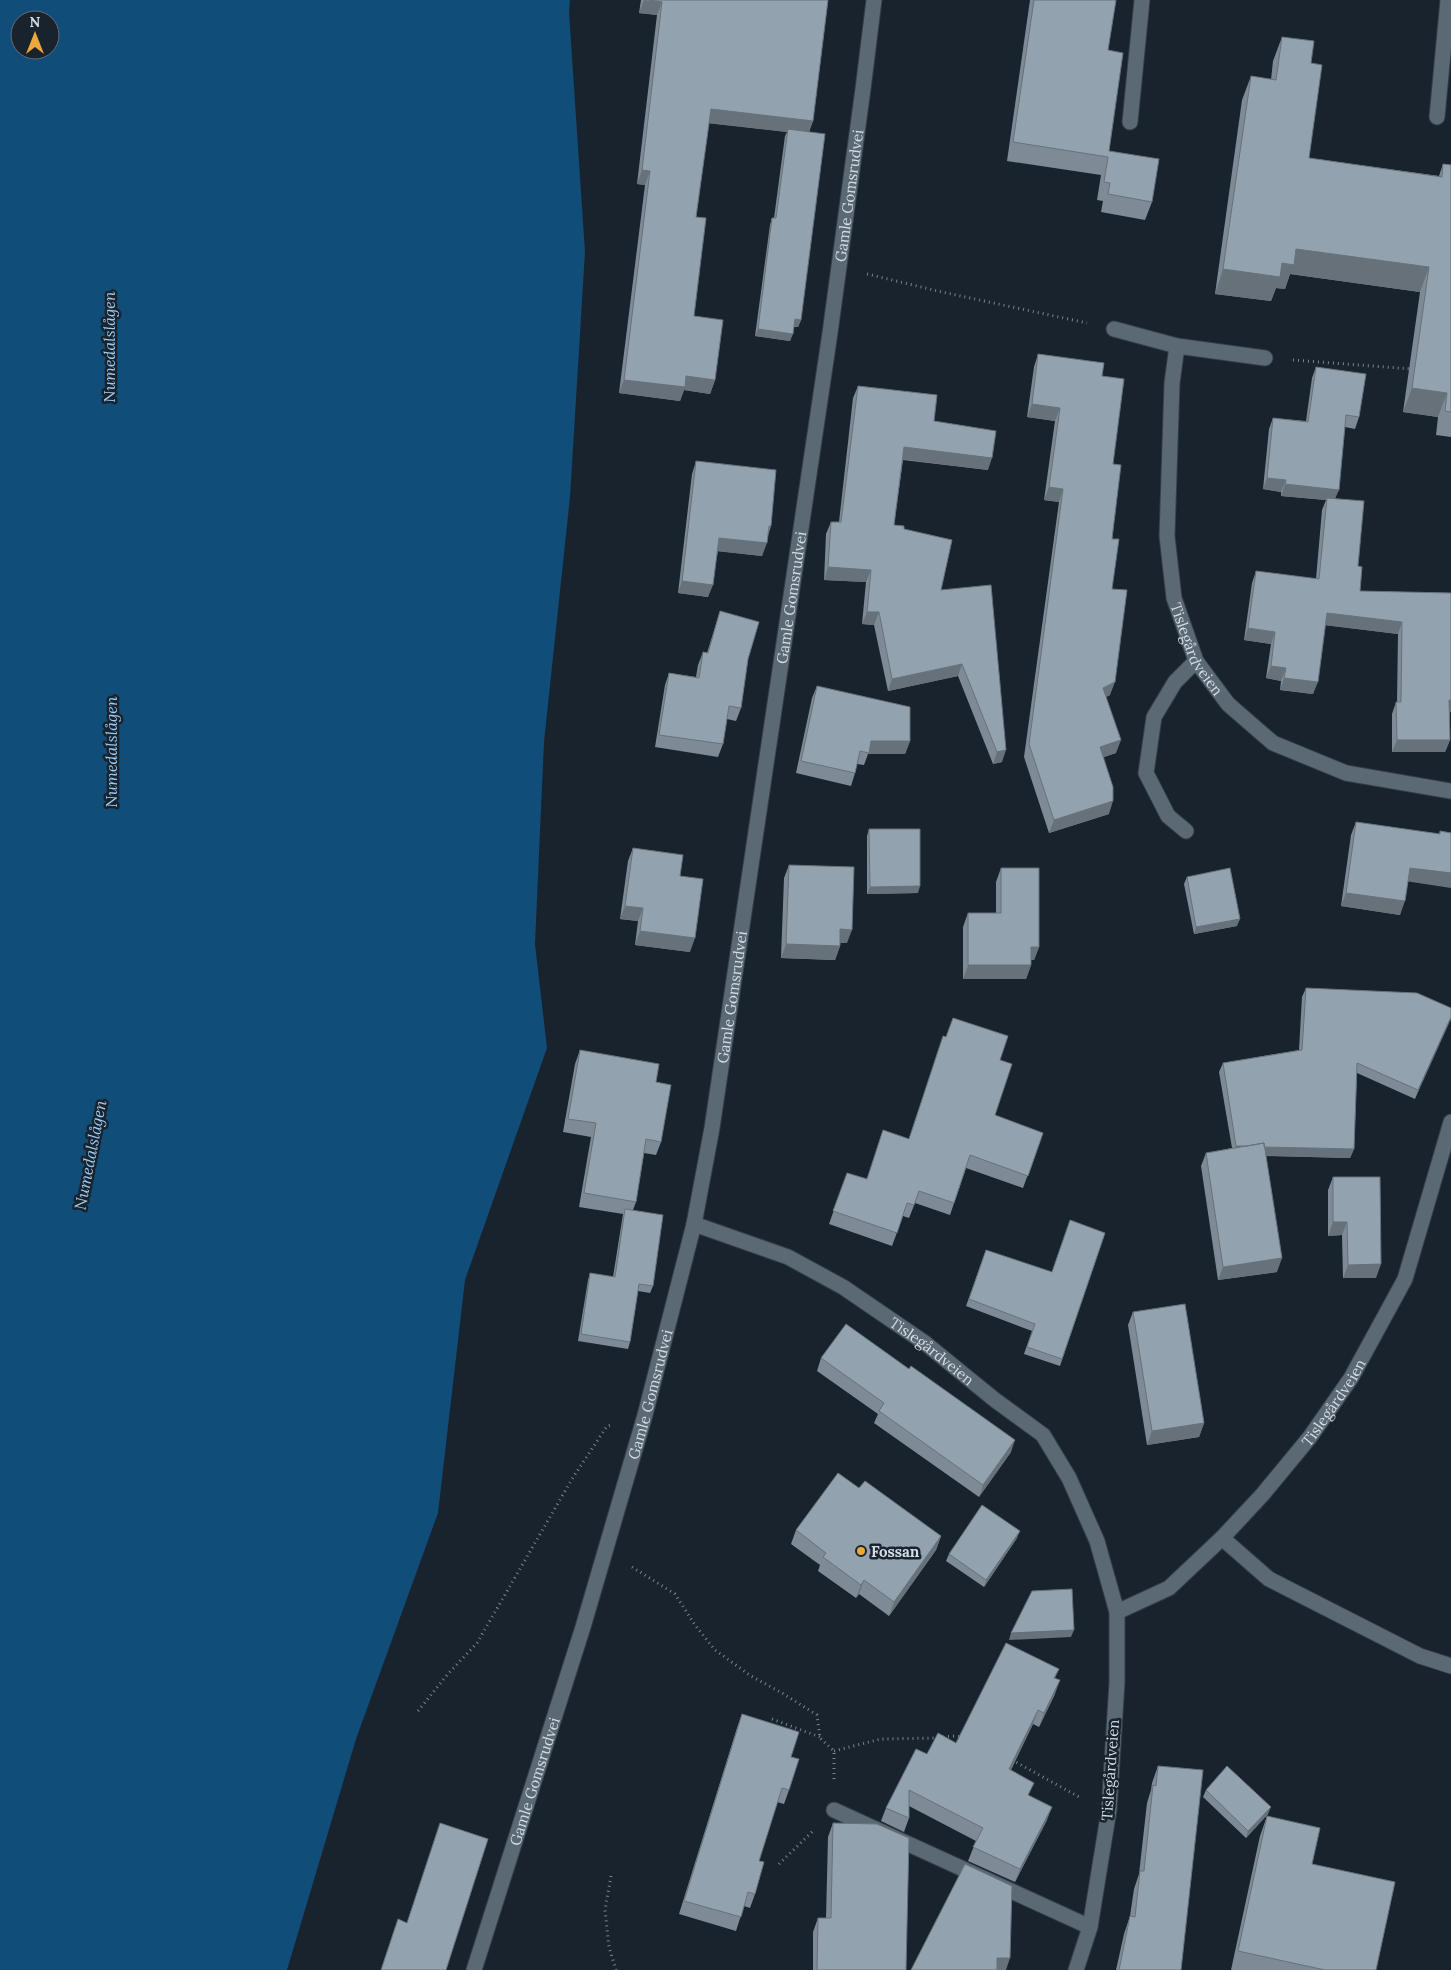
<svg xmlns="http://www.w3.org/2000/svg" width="1451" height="1970" viewBox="0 0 1451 1970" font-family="Lora,serif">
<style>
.water{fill:#104d78;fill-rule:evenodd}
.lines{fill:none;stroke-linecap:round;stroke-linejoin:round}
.service-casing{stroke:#353e47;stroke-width:17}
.minor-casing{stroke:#353e47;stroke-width:17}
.path{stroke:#7b848d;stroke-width:3;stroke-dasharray:1 4;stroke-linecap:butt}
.service{stroke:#5b6975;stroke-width:15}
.minor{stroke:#5b6975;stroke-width:15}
.wall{fill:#7e8b96}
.shaded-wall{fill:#67717a}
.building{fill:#93a2af;stroke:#67717a}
.poi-dot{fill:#eda83b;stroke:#18232e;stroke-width:2}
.labels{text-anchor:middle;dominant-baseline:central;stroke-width:5;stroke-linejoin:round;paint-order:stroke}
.street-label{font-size:15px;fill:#d5dde4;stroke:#18232e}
.poi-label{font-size:15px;font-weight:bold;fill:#d5dde4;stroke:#18232e;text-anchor:start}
.water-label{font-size:16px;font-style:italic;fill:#9eccf3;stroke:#18232e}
</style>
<rect width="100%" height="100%" fill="#18232e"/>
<path class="water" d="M 0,0 L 570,0 L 569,12 L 585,252 L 570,497 L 544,742 L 535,944 L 547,1048 L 465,1280 L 438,1513 L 356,1739 L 287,1970 L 0,1970 ZM 20,20 L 50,20 L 50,50 L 20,50 Z"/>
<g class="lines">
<g class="service-casing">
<path id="service" d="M 1437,117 L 1448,0
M 1130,122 L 1142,0
M 1186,831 L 1168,816 L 1146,773 L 1154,717 L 1175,682 L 1196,661
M 1222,1538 L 1269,1579 L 1420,1656 L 1451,1666
M 834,1810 L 1090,1927"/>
</g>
<g class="minor-casing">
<g id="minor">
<path d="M 1114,329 L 1177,346 L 1265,358"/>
<path id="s1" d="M 1177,346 L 1172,383 L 1167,536 L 1174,598 L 1196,661 L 1228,704 L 1273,743 L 1346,773 L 1451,791"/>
<path id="s2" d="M 694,1224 L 788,1257 L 843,1287 L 925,1343 L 995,1400 L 1043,1435 L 1069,1478 L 1097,1541 L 1117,1612 L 1117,1682 L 1109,1810 L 1090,1927 L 1076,1970"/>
<path id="s3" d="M 1117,1612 L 1169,1588 L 1222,1538 L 1263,1494 L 1310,1437 L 1351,1378 L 1405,1279 L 1451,1122"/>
<path id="s4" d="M 474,1970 L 583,1627 L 645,1415 L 694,1224 L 712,1128 L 830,333 L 863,89 L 874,0"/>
</g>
</g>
<path class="path" d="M 867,274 L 942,292 L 1087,323
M 1293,360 L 1412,369
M 632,1567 L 675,1594 L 695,1625 L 715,1650 L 751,1676 L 782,1693 L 817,1715 L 820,1738 L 834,1751 L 834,1782
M 418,1711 L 447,1675 L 477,1643 L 572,1479 L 607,1426 L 611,1425
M 772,1719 L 820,1737
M 943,1737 L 955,1736 L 962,1737
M 834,1751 L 881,1739 L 937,1738
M 1012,1760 L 1081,1798
M 779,1864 L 814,1830
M 611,1876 L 605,1910 L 609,1947 L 616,1970"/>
<use href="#service" class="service"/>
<use href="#minor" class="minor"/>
</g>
<path class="wall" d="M 641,0 L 828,0 L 813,121 L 809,132 L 801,320 L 798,327 L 794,327 L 790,341 L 755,336 L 770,225 L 772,218 L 774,218 L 785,136 L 787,132 L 709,123 L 696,217 L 694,316 L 715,380 L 710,394 L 684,390 L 680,401 L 619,393 L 645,185 L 637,184 L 657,15 L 639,13 Z
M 1030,0 L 1116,0 L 1108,50 L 1109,151 L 1152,202 L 1145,220 L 1101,212 L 1103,201 L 1097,200 L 1101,175 L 1007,161 Z
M 1282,37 L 1311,63 L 1309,158 L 1439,176 L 1443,164 L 1451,165 L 1451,437 L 1436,435 L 1438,417 L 1403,412 L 1420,292 L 1290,274 L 1285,289 L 1276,288 L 1271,301 L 1215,294 L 1242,100 L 1251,76 L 1271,80 L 1273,61 Z
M 1038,354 L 1102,376 L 1113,464 L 1112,589 L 1110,695 L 1106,697 L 1116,753 L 1104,757 L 1109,814 L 1049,833 L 1024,757 L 1059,502 L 1044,500 L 1055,421 L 1027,417 L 1034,367 Z
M 1316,367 L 1359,417 L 1355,429 L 1345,427 L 1335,499 L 1358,566 L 1360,591 L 1451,593 L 1451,712 L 1450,712 L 1450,740 L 1445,752 L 1392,752 L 1392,714 L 1396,702 L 1397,702 L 1398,634 L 1325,625 L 1313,694 L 1280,690 L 1281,681 L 1266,678 L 1271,644 L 1244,640 L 1252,583 L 1256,571 L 1316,579 L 1322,510 L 1326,500 L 1281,496 L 1281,492 L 1263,489 L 1269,429 L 1273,418 L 1306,421 L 1312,378 Z
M 858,386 L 934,421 L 988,470 L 903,460 L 894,525 L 904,529 L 941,590 L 1002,762 L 993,764 L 958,676 L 888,691 L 874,625 L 862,624 L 866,582 L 824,580 L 826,534 L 831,522 L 839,522 L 853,398 Z
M 696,461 L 771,526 L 762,556 L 718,551 L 708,597 L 678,593 L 692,474 Z
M 720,611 L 748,659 L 741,708 L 736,721 L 727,719 L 723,744 L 718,757 L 655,747 L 665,685 L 669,673 L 696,677 L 698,665 L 703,652 L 707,653 Z
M 817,686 L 910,741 L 905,754 L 868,754 L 864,765 L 857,764 L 855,773 L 851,786 L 796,773 L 812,698 Z
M 1356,822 L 1439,834 L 1440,831 L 1451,833 L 1408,882 L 1400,915 L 1341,906 L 1351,835 Z
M 869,829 L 918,893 L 867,894 L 867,836 Z
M 633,848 L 680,876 L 690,952 L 635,945 L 638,921 L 620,919 L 628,861 Z
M 789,865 L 847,943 L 840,943 L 840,946 L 835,960 L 781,958 L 784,878 Z
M 1001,868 L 1039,947 L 1034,960 L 1031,960 L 1031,965 L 1026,979 L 963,979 L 963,927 L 968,913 L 996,913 L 996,882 Z
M 1187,877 L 1237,926 L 1194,934 L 1184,884 Z
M 1306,988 L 1451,1008 L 1415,1099 L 1357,1073 L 1354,1149 L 1350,1158 L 1266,1156 L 1277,1272 L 1218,1280 L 1201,1166 L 1206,1153 L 1232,1148 L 1219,1072 L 1223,1063 L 1299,1050 L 1302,997 Z
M 580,1050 L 656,1082 L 661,1142 L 656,1155 L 644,1153 L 636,1202 L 633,1210 L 653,1286 L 650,1293 L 638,1291 L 630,1342 L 628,1349 L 578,1341 L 588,1280 L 590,1273 L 613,1277 L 623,1214 L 579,1207 L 591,1137 L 563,1132 L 575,1064 Z
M 1000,1060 L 995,1115 L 1043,1133 L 1023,1188 L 966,1168 L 950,1215 L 915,1203 L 909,1218 L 903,1216 L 892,1246 L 829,1224 L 847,1173 L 866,1179 L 908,1139 Z
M 1333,1177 L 1376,1278 L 1343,1278 L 1342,1235 L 1328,1236 L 1328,1190 Z
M 1105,1233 L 1060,1366 L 1024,1354 L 1032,1331 L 966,1306 L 986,1250 L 1052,1272 Z
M 1133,1312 L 1204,1423 L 1199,1437 L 1147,1445 L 1128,1325 Z
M 821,1358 L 1011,1452 L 979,1497 L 874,1423 L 878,1414 L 817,1371 Z
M 859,1488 L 941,1536 L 936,1550 L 889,1616 L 859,1594 L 856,1598 L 818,1571 L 820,1565 L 791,1544 L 796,1530 Z
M 1017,1538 L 984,1587 L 946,1561 L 949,1554 Z
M 1059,1669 L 1055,1678 L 1055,1694 L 1039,1727 L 1033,1724 L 1011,1770 L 1047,1820 L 1015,1882 L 968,1861 L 976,1841 L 909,1806 L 909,1818 L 904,1832 L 881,1821 L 886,1808 L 927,1754 L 956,1743 Z
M 742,1714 L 791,1757 L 789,1790 L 784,1804 L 777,1802 L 759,1861 L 755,1894 L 750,1908 L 744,1906 L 736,1931 L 679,1914 L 737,1728 Z
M 1158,1766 L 1181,1970 L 1116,1970 L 1124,1934 L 1130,1916 L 1134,1889 L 1139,1874 L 1147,1803 L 1151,1790 L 1152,1783 Z
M 1206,1790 L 1268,1814 L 1246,1838 L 1203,1797 Z
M 1267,1816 L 1312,1864 L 1376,1970 L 1231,1970 L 1260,1836 Z
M 833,1823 L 906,1970 L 813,1970 L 813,1932 L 818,1918 L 826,1918 L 828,1837 Z"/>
<path class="shaded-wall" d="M 644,0 L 662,2 L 657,15 L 639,13 Z
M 711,109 L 813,121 L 808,134 L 788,129 L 787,132 L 706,123 Z
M 642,170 L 650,171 L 645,185 L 637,184 Z
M 1296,249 L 1429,267 L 1420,292 L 1290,274 L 1285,289 L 1276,288 L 1271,301 L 1215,294 L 1223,269 L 1282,263 Z
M 795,319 L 801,320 L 798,327 L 792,326 Z
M 758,329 L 793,334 L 790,341 L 755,336 Z
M 686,376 L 715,380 L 710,394 L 684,390 L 680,401 L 619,393 L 624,380 Z
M 1412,388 L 1447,393 L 1438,417 L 1403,412 Z
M 1032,404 L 1060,408 L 1055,421 L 1027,417 Z
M 904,447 L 992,458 L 988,470 L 900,459 Z
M 1267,478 L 1286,480 L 1281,492 L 1263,489 Z
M 1285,484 L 1339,490 L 1334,501 L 1327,498 L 1326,500 L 1281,496 Z
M 1049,487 L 1063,489 L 1059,502 L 1044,500 Z
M 719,538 L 767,543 L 762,556 L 715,551 Z
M 828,567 L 871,570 L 866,582 L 824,580 Z
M 682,581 L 713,585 L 708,597 L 678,593 Z
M 867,612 L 879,612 L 874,625 L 862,624 Z
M 1327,613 L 1402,622 L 1398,634 L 1323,625 Z
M 1248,628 L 1275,632 L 1271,644 L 1244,640 Z
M 962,664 L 958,676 L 888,691 L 892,679 Z
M 1271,666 L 1286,668 L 1281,681 L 1266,678 Z
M 1284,678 L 1318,682 L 1313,694 L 1280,690 Z
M 1115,682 L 1110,695 L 1098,701 L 1103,688 Z
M 1449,700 L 1451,700 L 1451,712 L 1445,712 Z
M 1121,740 L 1116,753 L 1095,760 L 1100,747 Z
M 1397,740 L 1450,740 L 1445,752 L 1392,752 Z
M 871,741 L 910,741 L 905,754 L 868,754 Z
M 1006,750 L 1002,762 L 993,764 L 997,752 Z
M 1113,801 L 1109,814 L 1049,833 L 1054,820 Z
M 1410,868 L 1451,873 L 1451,888 L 1405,881 Z
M 920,886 L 918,893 L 867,894 L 870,887 Z
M 1346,893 L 1405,901 L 1400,915 L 1341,906 Z
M 625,906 L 643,908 L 638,921 L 620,919 Z
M 1240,919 L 1237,926 L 1194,934 L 1196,927 Z
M 840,929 L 852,930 L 847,943 L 836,943 Z
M 640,931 L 695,938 L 690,952 L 635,945 Z
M 786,944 L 840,946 L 835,960 L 781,958 Z
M 1031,947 L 1039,947 L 1034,960 L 1026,960 Z
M 968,965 L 1031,965 L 1026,979 L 963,979 Z
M 1451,1017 L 1451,1019 L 1415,1099 L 1418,1090 Z
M 1236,1146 L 1354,1149 L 1350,1158 L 1233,1155 Z
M 1333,1222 L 1347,1222 L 1342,1235 L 1328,1236 Z
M 1282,1258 L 1277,1272 L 1218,1280 L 1223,1267 Z
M 1381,1264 L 1376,1278 L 1343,1278 L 1348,1265 Z
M 1204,1423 L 1199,1437 L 1147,1445 L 1152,1431 Z
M 1015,1440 L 1011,1452 L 979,1497 L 983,1485 Z
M 1020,1531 L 1017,1538 L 984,1587 L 986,1580 Z
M 941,1536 L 936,1550 L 889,1616 L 894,1602 Z
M 864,1580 L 859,1594 L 856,1598 L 861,1585 Z
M 1074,1630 L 1071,1637 L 1009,1640 L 1011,1633 Z
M 1060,1680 L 1055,1694 L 1039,1727 L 1044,1713 Z
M 1038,1710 L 1033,1724 L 1004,1783 L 1009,1769 Z
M 1052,1807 L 1047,1820 L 1015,1882 L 1020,1869 Z
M 1271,1807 L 1268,1814 L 1246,1838 L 1248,1831 Z
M 997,1958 L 1010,1958 L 1006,1970 L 993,1970 Z"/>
<path class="building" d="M 649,0 L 828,0 L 813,121 L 711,109 L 696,217 L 706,218 L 694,316 L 723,320 L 715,380 L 686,376 L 685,387 L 624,380 L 650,171 L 642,170 L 662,2 Z
M 1034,0 L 1116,0 L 1108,50 L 1123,53 L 1109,151 L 1159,159 L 1152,202 L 1108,194 L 1110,183 L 1104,182 L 1108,157 L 1013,142 Z
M 1282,37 L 1314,41 L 1311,63 L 1322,65 L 1309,158 L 1442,177 L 1443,164 L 1451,165 L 1451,412 L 1445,411 L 1447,393 L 1412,388 L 1429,267 L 1296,249 L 1294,265 L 1282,263 L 1280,277 L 1223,269 L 1251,76 L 1276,80 Z
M 788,129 L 825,134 L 801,320 L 795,319 L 793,334 L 758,329 L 772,218 L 776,218 Z
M 1038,354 L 1104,363 L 1102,376 L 1124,379 L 1113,464 L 1121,465 L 1112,539 L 1119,539 L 1112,589 L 1127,590 L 1115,682 L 1103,688 L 1121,740 L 1100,747 L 1113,787 L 1113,801 L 1054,820 L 1029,744 L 1063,489 L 1049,487 L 1060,408 L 1032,404 Z
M 1316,367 L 1366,374 L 1359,417 L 1346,415 L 1339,490 L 1285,484 L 1286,480 L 1267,478 L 1273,418 L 1308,422 Z
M 858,386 L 937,395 L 934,421 L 996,431 L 992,458 L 904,447 L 894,525 L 904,526 L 904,529 L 952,540 L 941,590 L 991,585 L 1006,750 L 997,752 L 962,664 L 892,679 L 879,612 L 867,612 L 871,570 L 828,567 L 831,522 L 841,522 Z
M 696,461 L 776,470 L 771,526 L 769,526 L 767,543 L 719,538 L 713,585 L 682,581 Z
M 1327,498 L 1364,501 L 1358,566 L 1362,567 L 1360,591 L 1451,593 L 1451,700 L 1449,700 L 1450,740 L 1397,740 L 1396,702 L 1401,702 L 1402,622 L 1327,613 L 1318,682 L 1284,678 L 1286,668 L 1271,666 L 1275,632 L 1248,628 L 1256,571 L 1319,579 Z
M 720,611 L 759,622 L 748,659 L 741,708 L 729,706 L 723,744 L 659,735 L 669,673 L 699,678 L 703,652 L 708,653 Z
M 817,686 L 910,707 L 910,741 L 871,741 L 869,753 L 860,751 L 855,773 L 801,761 Z
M 1356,822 L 1440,834 L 1440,831 L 1451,833 L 1451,873 L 1410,868 L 1405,901 L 1346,893 Z
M 869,829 L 920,829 L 920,886 L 870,887 Z
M 633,848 L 683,855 L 680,876 L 703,879 L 695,938 L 640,931 L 643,908 L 625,906 Z
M 789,865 L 854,867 L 852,930 L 840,929 L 840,946 L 786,944 Z
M 1001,868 L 1039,868 L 1039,947 L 1031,947 L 1031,965 L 968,965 L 968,913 L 1001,913 Z
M 1230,868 L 1240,919 L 1196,927 L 1187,877 Z
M 1306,988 L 1417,993 L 1451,1008 L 1451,1017 L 1418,1090 L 1357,1063 L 1354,1149 L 1264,1147 L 1264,1143 L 1247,1146 L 1236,1146 L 1223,1063 L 1302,1050 Z
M 953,1018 L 1008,1036 L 1000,1060 L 1012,1064 L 995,1115 L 1043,1133 L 1028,1176 L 970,1155 L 954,1203 L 919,1191 L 914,1205 L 907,1203 L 897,1233 L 833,1211 L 847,1173 L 867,1179 L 883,1130 L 909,1139 L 943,1036 L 946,1037 Z
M 580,1050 L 659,1064 L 656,1082 L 671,1085 L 661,1142 L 646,1139 L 636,1202 L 584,1193 L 596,1123 L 568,1119 Z
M 1264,1143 L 1282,1258 L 1223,1267 L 1206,1153 Z
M 1333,1177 L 1380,1177 L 1381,1264 L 1348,1265 L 1347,1222 L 1333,1222 Z
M 625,1209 L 663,1215 L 653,1286 L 639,1284 L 630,1342 L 581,1334 L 590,1273 L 615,1277 Z
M 1070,1220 L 1105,1233 L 1062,1359 L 1027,1347 L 1035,1324 L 969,1299 L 986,1250 L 1052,1272 Z
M 1185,1304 L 1204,1423 L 1152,1431 L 1133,1312 Z
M 846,1324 L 909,1369 L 911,1366 L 1015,1440 L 983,1485 L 879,1411 L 884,1403 L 821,1358 Z
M 838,1473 L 859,1488 L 865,1481 L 941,1536 L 894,1602 L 864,1580 L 861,1585 L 823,1557 L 826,1553 L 796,1530 Z
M 982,1505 L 1020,1531 L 986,1580 L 949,1554 Z
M 1072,1589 L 1074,1630 L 1011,1633 L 1032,1591 Z
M 1006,1643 L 1059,1669 L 1054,1678 L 1060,1680 L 1044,1713 L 1038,1710 L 1009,1769 L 1034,1783 L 1028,1795 L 1052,1807 L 1020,1869 L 973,1847 L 983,1828 L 909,1790 L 909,1818 L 886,1808 L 916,1749 L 927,1754 L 938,1733 L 956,1743 Z
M 742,1714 L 799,1732 L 791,1757 L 799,1759 L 789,1790 L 782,1788 L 759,1861 L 764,1862 L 755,1894 L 748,1892 L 741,1917 L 684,1901 Z
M 1158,1766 L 1203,1770 L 1181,1970 L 1119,1970 L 1130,1916 L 1135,1917 L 1140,1871 L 1144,1871 L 1153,1785 L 1156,1786 Z
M 1227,1766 L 1271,1807 L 1248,1831 L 1206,1790 Z
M 1267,1816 L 1320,1828 L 1312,1864 L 1395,1882 L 1376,1970 L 1325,1970 L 1238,1951 Z
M 440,1823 L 488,1839 L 446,1970 L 381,1970 L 398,1919 L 407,1923 Z
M 833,1823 L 877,1824 L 909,1838 L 906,1970 L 817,1970 L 818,1918 L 831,1918 Z
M 965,1864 L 1012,1886 L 1010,1958 L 997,1958 L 997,1970 L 911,1970 Z"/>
<circle class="poi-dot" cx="861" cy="1551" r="5"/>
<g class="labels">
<g class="street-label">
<text stroke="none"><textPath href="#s4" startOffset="1818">Gamle Gomsrudvei</textPath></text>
<text stroke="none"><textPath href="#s4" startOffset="1412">Gamle Gomsrudvei</textPath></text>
<text stroke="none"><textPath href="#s1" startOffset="309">Tislegårdveien</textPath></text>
<text stroke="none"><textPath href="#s4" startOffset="1008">Gamle Gomsrudvei</textPath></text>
<text stroke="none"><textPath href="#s2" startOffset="272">Tislegårdveien</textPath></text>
<text stroke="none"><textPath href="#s4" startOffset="602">Gamle Gomsrudvei</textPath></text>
<text stroke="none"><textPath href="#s3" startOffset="306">Tislegårdveien</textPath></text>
<text transform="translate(1110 1770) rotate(-86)">Tislegårdveien</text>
<text stroke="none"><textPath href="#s4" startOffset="198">Gamle Gomsrudvei</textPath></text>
</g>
<g class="poi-label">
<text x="871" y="1551">Fossan</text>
</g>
<g class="water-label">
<text transform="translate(109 347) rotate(-90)">Numedalslågen</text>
<text transform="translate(111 752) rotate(-90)">Numedalslågen</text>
<text transform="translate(90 1155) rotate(-79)">Numedalslågen</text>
</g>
</g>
<g transform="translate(35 35)"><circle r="24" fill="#18232e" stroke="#646d77"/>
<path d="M0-4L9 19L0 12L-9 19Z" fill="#eda83b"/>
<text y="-8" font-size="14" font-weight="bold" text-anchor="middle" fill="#d5dde4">N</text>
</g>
</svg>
